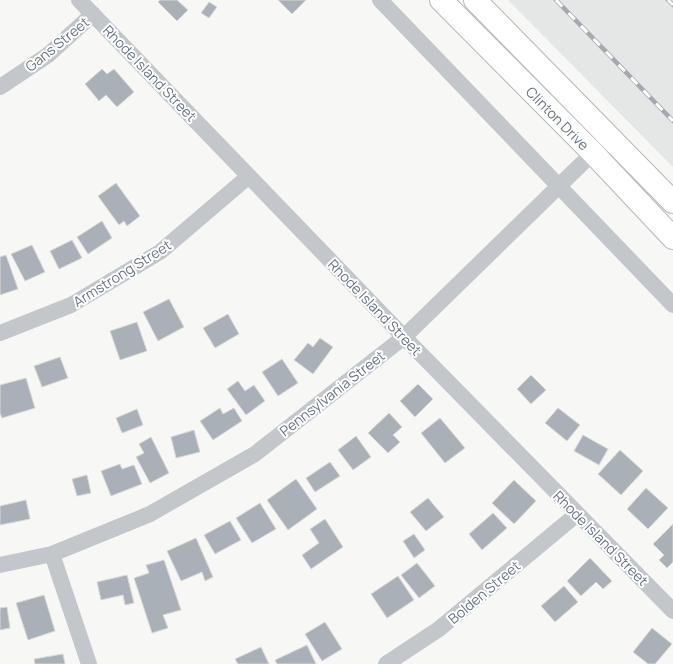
<svg xmlns="http://www.w3.org/2000/svg" width="673" height="664" viewBox="0 0 673 664" font-family="Manrope,sans-serif">
<style>
.built{fill:#e5e6e6}
.building{fill:#aab0b7;stroke:#d9d9d7}
.lines{fill:none;stroke-linecap:round;stroke-linejoin:round}
.secondary-casing{stroke:#b6b9be;stroke-width:24}
.minor{stroke:#c3c6ca;stroke-width:16}
.secondary{stroke:#fff;stroke-width:22}
.rail-casing{stroke:#a4a9af;stroke-width:4.5}
.rail{stroke:#fff;stroke-width:3;stroke-dasharray:9;stroke-linecap:butt}
.labels{text-anchor:middle;dominant-baseline:central;stroke-width:4;stroke-linejoin:round;paint-order:stroke}
.street-label{font-size:14px;fill:#687484;stroke:#fff}
</style>
<rect width="100%" height="100%" fill="#f7f7f5"/>
<path class="built" d="M 508,0 L 673,0 L 673,167 Z"/>
<path class="building" d="M 160,0 L 177,0 L 188,10 L 177,21 L 158,2 Z
M 278,0 L 306,0 L 292,14 Z
M 209,2 L 217,7 L 209,18 L 201,13 Z
M 102,69 L 107,74 L 114,69 L 134,92 L 117,107 L 106,95 L 99,101 L 85,84 Z
M 116,183 L 140,216 L 127,226 L 124,221 L 119,225 L 98,196 Z
M 102,221 L 112,238 L 88,254 L 77,237 Z
M 72,240 L 82,258 L 59,269 L 50,251 Z
M 32,245 L 45,272 L 25,281 L 11,254 Z
M 6,255 L 18,289 L 0,295 L 0,257 Z
M 169,299 L 184,327 L 158,341 L 143,312 Z
M 228,314 L 239,334 L 215,348 L 203,328 Z
M 137,322 L 147,351 L 120,360 L 110,331 Z
M 320,338 L 333,347 L 313,374 L 294,360 L 308,343 L 313,347 Z
M 60,357 L 68,378 L 42,387 L 34,366 Z
M 282,359 L 298,383 L 278,396 L 262,372 Z
M 531,375 L 546,390 L 531,404 L 517,389 Z
M 26,378 L 35,408 L 2,418 L 0,413 L 0,385 Z
M 238,381 L 245,391 L 254,385 L 265,401 L 246,415 L 227,389 Z
M 418,384 L 433,399 L 415,417 L 400,401 Z
M 220,408 L 223,414 L 234,408 L 242,421 L 213,440 L 200,421 Z
M 558,408 L 580,425 L 567,441 L 545,423 Z
M 137,409 L 143,425 L 122,433 L 116,418 Z
M 389,413 L 402,427 L 393,435 L 400,442 L 388,453 L 368,433 Z
M 440,418 L 465,448 L 445,463 L 421,433 Z
M 194,430 L 200,452 L 176,458 L 171,437 Z
M 583,435 L 608,449 L 599,465 L 574,451 Z
M 356,436 L 371,457 L 353,470 L 338,450 Z
M 151,437 L 169,473 L 150,483 L 136,457 L 144,453 L 139,444 Z
M 620,450 L 643,471 L 621,495 L 598,474 Z
M 330,462 L 340,476 L 315,492 L 306,478 Z
M 120,464 L 122,469 L 134,465 L 142,484 L 111,496 L 101,471 Z
M 87,475 L 91,493 L 77,496 L 72,479 Z
M 296,479 L 317,509 L 288,530 L 267,500 Z
M 514,480 L 536,501 L 514,524 L 492,503 Z
M 646,488 L 668,508 L 648,529 L 627,509 Z
M 428,498 L 444,517 L 426,531 L 410,512 Z
M 26,500 L 30,519 L 0,525 L 0,506 Z
M 260,503 L 276,529 L 252,543 L 236,518 Z
M 493,513 L 507,528 L 482,550 L 469,534 Z
M 325,519 L 343,547 L 311,569 L 302,555 L 319,543 L 310,529 Z
M 230,521 L 241,540 L 215,554 L 204,535 Z
M 673,524 L 673,562 L 667,568 L 659,560 L 664,555 L 653,544 Z
M 414,534 L 425,550 L 414,558 L 403,541 Z
M 196,538 L 213,577 L 205,581 L 202,572 L 181,581 L 167,551 Z
M 590,558 L 612,581 L 603,589 L 596,582 L 581,596 L 567,581 Z
M 164,560 L 181,610 L 163,615 L 168,628 L 152,633 L 134,578 L 149,573 L 146,565 Z
M 417,563 L 435,586 L 419,598 L 401,575 Z
M 127,575 L 134,603 L 125,605 L 123,595 L 101,600 L 97,582 Z
M 398,576 L 414,600 L 387,618 L 371,594 Z
M 564,586 L 578,602 L 555,622 L 541,606 Z
M 44,595 L 55,631 L 28,640 L 16,603 Z
M 7,607 L 10,628 L 0,630 L 0,608 Z
M 325,622 L 342,649 L 322,661 L 305,634 Z
M 652,628 L 672,644 L 655,664 L 648,664 L 633,652 Z
M 307,645 L 316,664 L 277,664 L 275,660 Z
M 261,647 L 269,664 L 238,664 L 235,659 Z
M 63,654 L 65,664 L 35,664 L 34,659 Z"/>
<g class="lines">
<g class="secondary-casing">
<g id="secondary">
<path id="s1" d="M 441,0 L 593,153 L 673,238"/>
<path d="M 475,0 L 673,202"/>
</g>
</g>
<path class="minor" d="M 79,0 L 404,337 L 673,611
M 380,0 L 673,305
M 0,87 L 48,55 L 93,14
M 0,333 L 71,305 L 160,252 L 249,176
M 52,554 L 89,664
M 0,565 L 52,554 L 150,514 L 255,454 L 404,337 L 601,145
M 386,664 L 439,629 L 577,514"/>
<use href="#secondary" class="secondary"/>
<g class="rail-casing">
<path id="rail" d="M 556,0 L 673,121
M 668,0 L 673,5"/>
</g>
<use href="#rail" class="rail"/>
</g>
<g class="labels">
<g class="street-label">
<text transform="translate(57 44) rotate(-39)">Gans Street</text>
<text transform="translate(150 73) rotate(46)">Rhode Island Street</text>
<text stroke="none"><textPath href="#s1" startOffset="166">Clinton Drive</textPath></text>
<text transform="translate(122 273) rotate(-32)">Armstrong Street</text>
<text transform="translate(375 307) rotate(46)">Rhode Island Street</text>
<text transform="translate(332 393) rotate(-38)">Pennsylvania Street</text>
<text transform="translate(601 538) rotate(45)">Rhode Island Street</text>
<text transform="translate(484 592) rotate(-40)">Bolden Street</text>
</g>
</g>
</svg>
